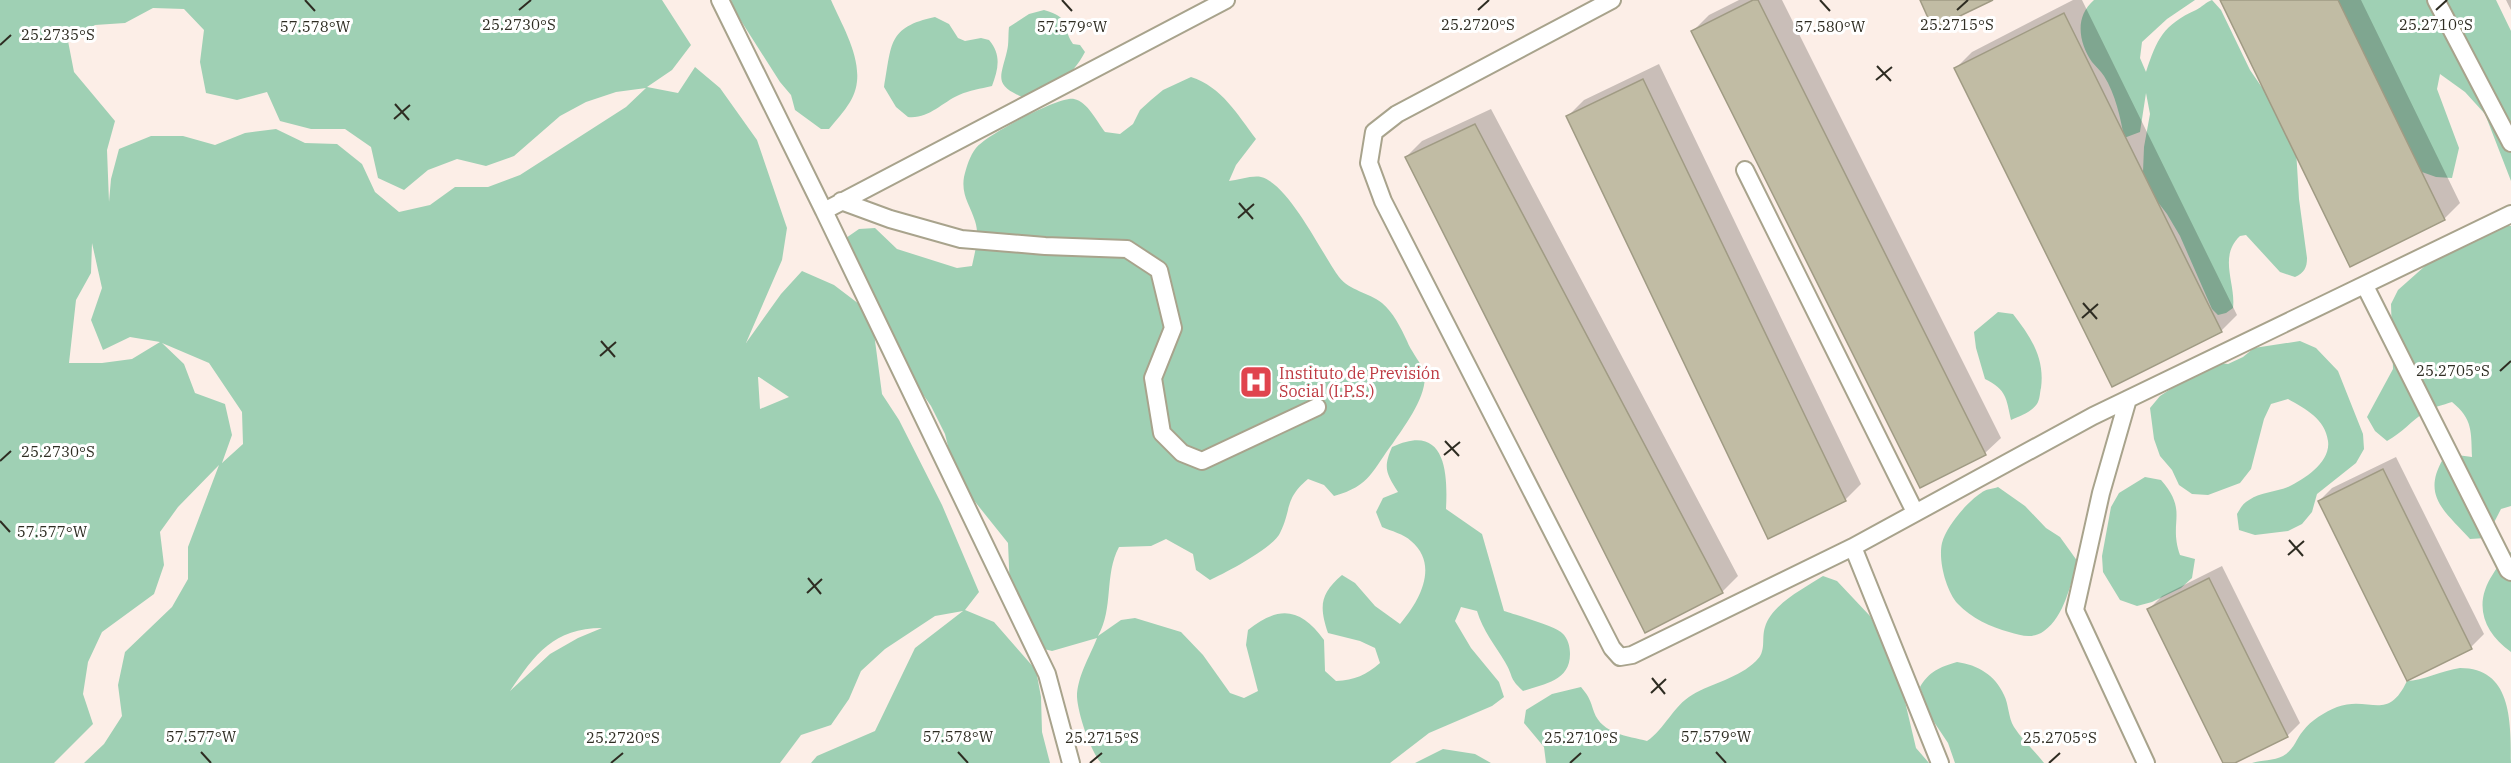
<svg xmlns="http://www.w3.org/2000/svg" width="2511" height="763" viewBox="0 0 2511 763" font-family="'IBM Plex Serif',serif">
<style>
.medical{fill:#fceee7}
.forest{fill:#9fd0b4;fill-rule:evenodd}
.shadow{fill:#0003}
.building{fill:#c1bca4;stroke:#a09b84;stroke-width:1.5}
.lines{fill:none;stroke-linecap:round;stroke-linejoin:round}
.service-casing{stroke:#a8a38c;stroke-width:20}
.service{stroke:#fff;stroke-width:16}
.ticks{fill:none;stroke:#2e2c22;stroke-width:2}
.labels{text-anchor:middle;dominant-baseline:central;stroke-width:6;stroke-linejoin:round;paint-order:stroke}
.health-label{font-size:16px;fill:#be3a42;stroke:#fff;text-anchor:start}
.ticks-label{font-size:15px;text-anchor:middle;fill:#2e2c22;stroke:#fff;stroke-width:6;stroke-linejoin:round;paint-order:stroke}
</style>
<rect width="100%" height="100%" fill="#fefbec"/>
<path class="medical" d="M 0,0 L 2511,0 L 2511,763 L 0,763 Z"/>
<path class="forest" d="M 0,0 L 662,0 L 691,45 L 672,70 L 647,87 L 678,93 L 695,67 L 720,88 L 757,140 L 787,228 L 782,260 L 746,343 L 781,294 L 802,271 L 834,285 L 859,304 L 874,333 L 882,394 L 899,420 L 942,505 L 979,592 L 965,610 L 994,622 L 1036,670 L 1041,697 L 1042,732 L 1050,763 L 811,763 L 817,756 L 875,731 L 915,648 L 963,611 L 935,616 L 885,649 L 861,671 L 849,699 L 831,725 L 801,735 L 780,763 L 84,763 L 104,744 L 122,716 L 118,685 L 125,652 L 172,607 L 188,579 L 188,547 L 219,465 L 178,507 L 160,532 L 164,565 L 154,594 L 102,632 L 88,662 L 83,694 L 93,724 L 54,763 L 0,763 ZM 153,8 L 184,9 L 204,30 L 200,62 L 206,93 L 237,100 L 267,92 L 280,121 L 311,129 L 345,129 L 371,147 L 378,178 L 404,190 L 428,170 L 457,159 L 486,166 L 514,156 L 560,116 L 586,102 L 616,92 L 646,88 L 626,107 L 520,175 L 488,187 L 455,187 L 430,205 L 399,212 L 375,192 L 362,164 L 337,144 L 305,143 L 276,129 L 245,133 L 215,145 L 183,136 L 151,136 L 119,149 L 111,179 L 109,202 L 107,150 L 115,121 L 74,72 L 68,41 L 95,25 L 125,23 ZM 92,243 L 102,288 L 91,320 L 103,350 L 130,337 L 160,342 L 132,359 L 102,363 L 69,363 L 76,300 L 91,273 ZM 162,343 L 209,363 L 242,412 L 243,444 L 222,463 L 232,435 L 225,404 L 195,393 L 184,364 ZM 758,377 L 759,377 L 789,397 L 760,409 ZM 602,628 L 578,638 L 550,654 L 510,691 C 535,654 554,628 602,628 Z
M 731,0 L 831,0 C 844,30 870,70 850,102 C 844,112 836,120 829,129 L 821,129 L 795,110 L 791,95 L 780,82 L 736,13 Z
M 2094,0 L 2195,0 L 2167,19 L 2142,42 L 2140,58 L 2146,72 C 2157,39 2163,25 2196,10 C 2202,7 2206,2 2212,0 L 2221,10 L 2250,70 L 2287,124 L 2296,149 L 2299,199 L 2307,258 C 2307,268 2304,273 2295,277 L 2280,272 L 2246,235 L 2240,236 C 2218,257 2236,283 2233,308 L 2226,313 L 2218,315 L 2212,309 L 2180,236 L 2167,214 L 2147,188 L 2143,172 L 2144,147 L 2150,114 L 2146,93 L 2140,132 L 2124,138 C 2121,119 2115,93 2104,76 C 2101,71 2096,67 2092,62 C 2079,43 2074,17 2094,0 Z
M 2330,0 L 2496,0 L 2511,31 L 2511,181 L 2485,114 L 2465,92 L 2440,74 L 2437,89 L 2459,148 L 2452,178 L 2436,177 L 2422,172 L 2401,148 Z
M 1044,10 C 1072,18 1060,24 1073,44 L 1080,45 L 1085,52 C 1072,77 1050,93 1022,97 C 993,84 1001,77 1007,51 C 1009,44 1008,35 1009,27 L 1029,14 Z
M 935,17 L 949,24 L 958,38 L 965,41 L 981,38 L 989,40 C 1002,55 998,70 992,86 C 980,89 970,90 959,95 C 941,103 929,119 908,117 L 896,107 L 884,87 C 892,45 887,27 935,17 Z
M 1191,77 C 1222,87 1237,114 1256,139 L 1236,165 L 1229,181 C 1238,180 1253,175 1261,177 C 1289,184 1322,254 1339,277 C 1350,291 1368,292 1382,303 C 1393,312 1401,328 1407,341 C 1411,351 1418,359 1423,369 C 1432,390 1404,427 1393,443 C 1373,469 1371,486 1334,496 L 1324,485 L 1308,479 C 1284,499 1292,509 1280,533 C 1274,547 1226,573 1210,580 L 1196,570 L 1193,554 L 1166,539 L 1151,546 L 1119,547 C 1104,575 1114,608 1098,636 L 1121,620 L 1135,618 L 1181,632 L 1203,655 L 1230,693 L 1244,698 L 1258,691 L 1246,645 L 1248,630 C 1279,605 1301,608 1324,640 L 1325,671 L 1336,681 C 1355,680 1366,675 1380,663 L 1375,648 L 1360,641 L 1328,633 C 1319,606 1320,594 1342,575 L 1355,583 L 1375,606 L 1400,624 C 1419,602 1440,565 1411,541 C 1404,534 1391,531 1382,527 L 1376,512 L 1383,498 L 1398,492 C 1386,473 1383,468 1392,447 C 1445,422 1448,471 1446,509 L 1482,534 L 1504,611 C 1516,615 1555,626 1562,633 C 1568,638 1570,647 1570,654 C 1570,681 1544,684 1523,691 C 1508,677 1514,677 1505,662 C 1495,645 1483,631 1477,611 L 1461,607 L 1455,621 L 1471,648 L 1499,682 L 1504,697 L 1492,706 L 1429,733 L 1390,763 L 1101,763 C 1090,750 1078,714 1077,697 C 1077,677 1090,656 1097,638 L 1052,651 L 1036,647 L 1010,590 L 1008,543 L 968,493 L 953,466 L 945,434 L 931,406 L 913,380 L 893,335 L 864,298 L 844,254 L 846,238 L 859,229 L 875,228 L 897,249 L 957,268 L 972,266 C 975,251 980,236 975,221 C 970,205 961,195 964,177 C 966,168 970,155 976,148 C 986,135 1059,96 1074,99 C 1088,102 1097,122 1105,132 L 1120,134 L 1133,124 L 1140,110 L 1151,100 L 1163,90 Z
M 2506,225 L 2511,226 L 2511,506 L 2501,509 L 2486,538 L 2470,539 C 2446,512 2421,497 2443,459 L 2457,455 L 2472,457 C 2471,432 2473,419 2452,402 C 2443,405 2433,407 2425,412 C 2411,421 2402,433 2387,441 L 2375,431 L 2367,417 L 2393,369 L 2391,304 L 2398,290 L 2434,258 Z
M 1998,312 L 2013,314 C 2031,337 2045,358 2041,388 C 2040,391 2040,398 2038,402 C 2034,411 2020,416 2011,420 C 2006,398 2007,390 1985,379 L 1976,348 L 1974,332 Z
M 2300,341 L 2316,348 L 2338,371 L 2363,434 L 2364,449 L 2356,463 L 2317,494 L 2312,512 L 2302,524 L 2288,531 L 2255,535 L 2239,530 L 2237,514 C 2240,509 2243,503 2249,500 C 2261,492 2275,492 2288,487 C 2305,479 2331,462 2328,441 C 2325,419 2306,409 2288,399 L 2271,404 L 2264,419 L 2251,469 L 2240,483 L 2208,495 L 2192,494 L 2179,485 L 2172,470 L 2160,456 L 2154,439 L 2150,408 L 2160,396 L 2212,362 L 2228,364 L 2243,357 L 2254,348 Z
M 2145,477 L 2161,480 C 2189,512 2168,521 2180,555 L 2195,559 L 2192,578 L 2181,588 L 2152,602 L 2137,606 L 2120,600 L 2103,572 L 2102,556 L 2111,507 L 2119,493 Z
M 1998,487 L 2025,506 L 2046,528 L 2060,537 L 2078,562 C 2070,584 2065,616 2044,631 C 2033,639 2022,636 2009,632 C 1991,627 1971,618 1958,604 C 1946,591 1938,560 1942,543 C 1946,527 1967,502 1981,493 C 1985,489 1993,489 1998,487 Z
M 2511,552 L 2511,652 C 2483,632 2473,604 2493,574 C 2498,566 2503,558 2511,552 Z
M 1823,576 L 1837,581 L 1870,616 L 1898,672 L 1916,748 L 1929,763 L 1546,763 L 1544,747 L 1524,723 L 1526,710 L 1552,694 L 1581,687 C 1590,698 1590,700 1594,712 C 1602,734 1628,736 1647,741 C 1665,729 1673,706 1692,695 C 1712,683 1739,678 1756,661 C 1767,651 1761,639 1765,627 C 1772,604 1803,589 1823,576 Z
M 1957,662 C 1978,665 1995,675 2004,695 C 2009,705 2008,717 2014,727 C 2022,740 2035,751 2044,763 L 1955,763 L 1948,743 L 1930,716 L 1920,687 C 1929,672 1939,667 1957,662 Z
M 2460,668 C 2511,668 2511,719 2511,763 L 2252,763 C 2261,760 2274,761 2283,756 C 2294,750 2296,739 2303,731 C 2311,720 2325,712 2337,707 C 2370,695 2387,723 2407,681 C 2422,681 2443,670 2460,668 Z
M 1443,749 L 1475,754 L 1491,763 L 1415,763 Z"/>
<path class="shadow" d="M 1739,0 L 1782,0 L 2001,438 L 1985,453 L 1693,31 L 1709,15 Z
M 2073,0 L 2082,0 L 2237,315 L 2221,331 L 1956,68 L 1972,52 Z
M 2222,0 L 2361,0 L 2460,203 L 2444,219 Z
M 2506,0 L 2511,0 L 2511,10 Z
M 1659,64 L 1861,484 L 1845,500 L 1568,116 L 1584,100 Z
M 1491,109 L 1738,576 L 1722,592 L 1406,157 L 1422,141 Z
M 2396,457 L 2484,634 L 2471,647 L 2319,501 L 2332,488 Z
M 2222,566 L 2300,723 L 2287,736 L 2232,763 L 2225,763 L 2149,609 L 2162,596 Z"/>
<path class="building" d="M 1753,0 L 1758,0 L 1986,455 L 1920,488 L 1691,31 Z
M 1920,0 L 1993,0 L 1933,29 Z
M 2220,0 L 2338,0 L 2445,220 L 2350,267 Z
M 2064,13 L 2222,332 L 2112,387 L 1954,68 Z
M 1643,79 L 1846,501 L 1768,539 L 1566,116 Z
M 1475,124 L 1723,593 L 1645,633 L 1405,157 Z
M 2383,469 L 2472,649 L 2407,681 L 2318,501 Z
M 2209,578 L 2288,737 L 2235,763 L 2223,763 L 2147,609 Z"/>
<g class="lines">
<g class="service-casing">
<path id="service" d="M 720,0 L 824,211 L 1226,0
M 1612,0 L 1397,114 L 1374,132 L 1369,163 L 1383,201 L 1612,648 L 1620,657 L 1632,655 L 1853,547
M 2436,0 L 2511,143
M 1745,170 L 1915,512
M 841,201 L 890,219 L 961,239 L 1045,246 L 1127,249 L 1159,270 L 1173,328 L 1153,378 L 1162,433 L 1182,453 L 1202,461 L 1317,407
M 824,211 L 1047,674 L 1071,763
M 2365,286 L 2508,570 L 2511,572
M 2128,399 L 2101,493 L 2075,610 L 2146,763
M 1940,763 L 1853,547 L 2093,416 L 2511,214"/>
</g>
<use href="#service" class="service"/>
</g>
<path class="ticks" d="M 305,0 L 315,11M 1062,0 L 1072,11M 1820,0 L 1830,11M 519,10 L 531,0M 1478,10 L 1489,0M 1957,10 L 1968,0M 2436,10 L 2447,0M 0,45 L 11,35M 1877,66 L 1891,81M 1876,80 L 1892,67M 395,104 L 409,120M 394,119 L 410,105M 1239,203 L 1253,219M 1238,218 L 1254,204M 2083,303 L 2097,319M 2082,318 L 2098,304M 601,341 L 615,357M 600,356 L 616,342M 2500,371 L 2511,361M 1445,441 L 1459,456M 1444,455 L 1460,442M 0,461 L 11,451M 0,521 L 10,532M 2289,540 L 2303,556M 2288,555 L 2304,541M 808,578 L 821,594M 807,593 L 822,579M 1652,678 L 1665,694M 1651,693 L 1666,679M 201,752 L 211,763M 958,752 L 968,763M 1716,752 L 1726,763M 611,763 L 623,753M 1090,763 L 1102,753M 1570,763 L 1581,753M 2049,763 L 2060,753"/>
<defs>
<g id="hospital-square" transform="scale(1.725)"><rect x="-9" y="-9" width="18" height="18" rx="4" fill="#e0444e" stroke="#fff"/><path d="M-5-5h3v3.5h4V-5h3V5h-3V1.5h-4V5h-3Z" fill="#fff"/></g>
</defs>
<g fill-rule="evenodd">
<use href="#hospital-square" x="1256" y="382"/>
</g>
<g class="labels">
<g class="health-label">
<text x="1279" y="373">Instituto de Previsión<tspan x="1279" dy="18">Social (I.P.S.)</tspan></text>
</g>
</g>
<g class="ticks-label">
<text x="519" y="30">25.2730°S</text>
<text x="1478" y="30">25.2720°S</text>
<text x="1957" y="30">25.2715°S</text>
<text x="2436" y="30">25.2710°S</text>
<text x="315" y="32">57.578°W</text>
<text x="1072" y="32">57.579°W</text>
<text x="1830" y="32">57.580°W</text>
<text x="58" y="40">25.2735°S</text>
<text x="2453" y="376">25.2705°S</text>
<text x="58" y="457">25.2730°S</text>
<text x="52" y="537">57.577°W</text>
<text x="201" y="742">57.577°W</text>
<text x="958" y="742">57.578°W</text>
<text x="1716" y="742">57.579°W</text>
<text x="623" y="743">25.2720°S</text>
<text x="1102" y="743">25.2715°S</text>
<text x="1581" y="743">25.2710°S</text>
<text x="2060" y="743">25.2705°S</text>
</g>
</svg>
